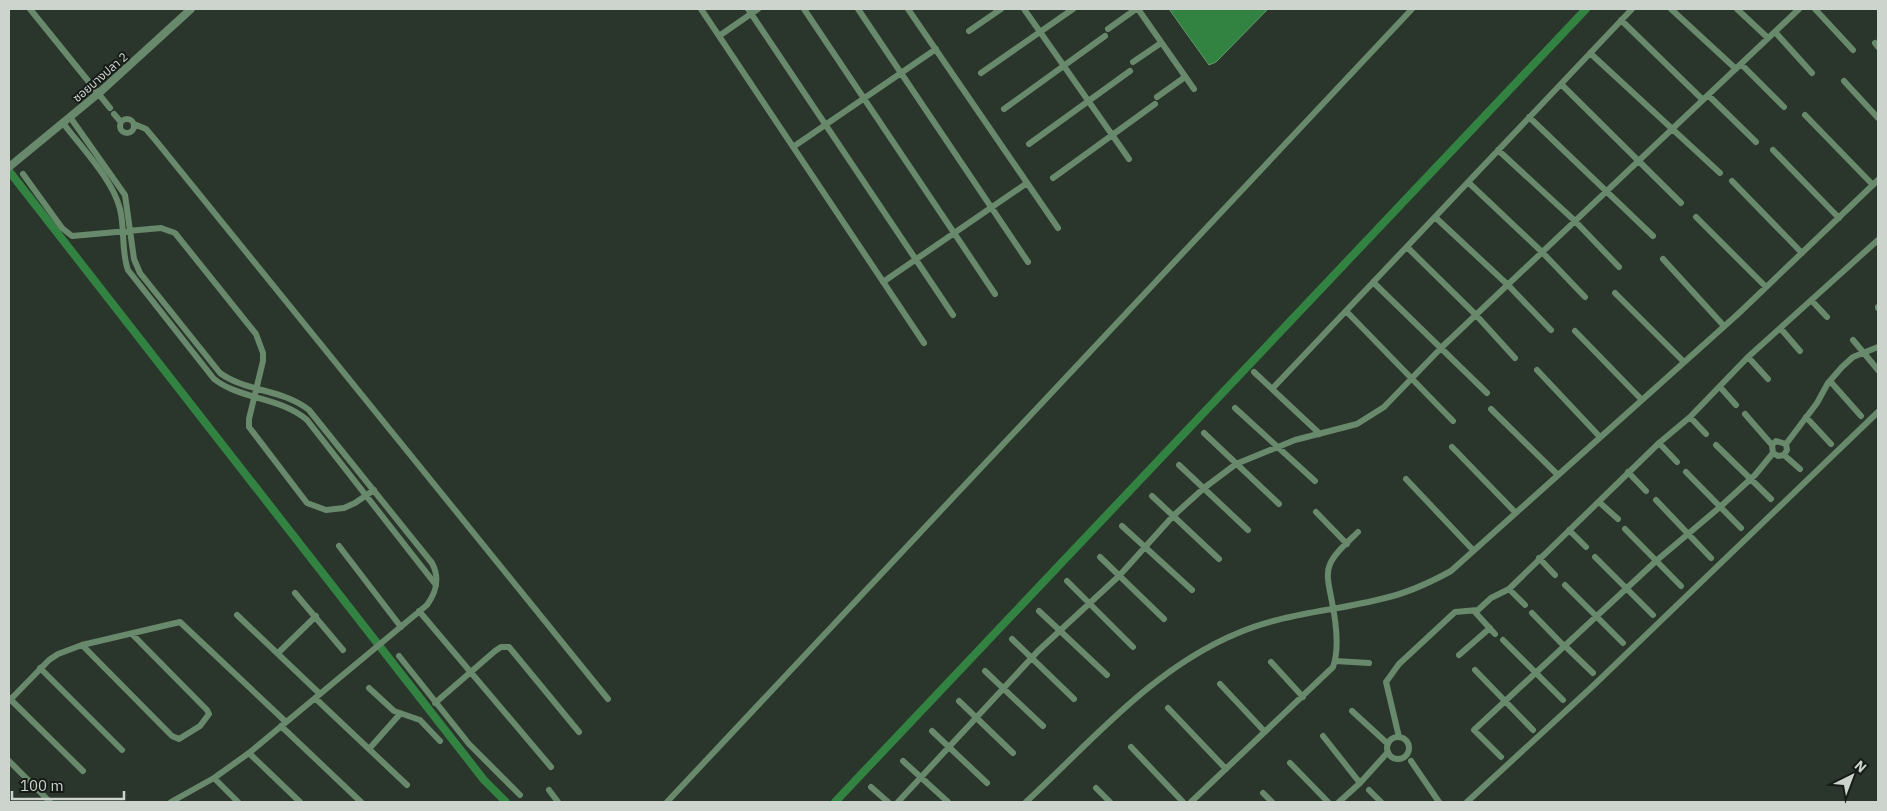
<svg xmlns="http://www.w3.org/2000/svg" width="1887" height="811" viewBox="0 0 1887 811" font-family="'IBM Plex Sans','Noto Sans Thai',sans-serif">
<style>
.water{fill:#328341;stroke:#609b6b}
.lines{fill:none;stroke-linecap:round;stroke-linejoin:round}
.canal{stroke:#328341;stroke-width:8}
.minor{stroke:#68896b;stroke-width:6}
.tertiary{stroke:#68896b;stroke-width:8}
.labels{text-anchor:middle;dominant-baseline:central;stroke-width:4;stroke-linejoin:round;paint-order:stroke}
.street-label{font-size:12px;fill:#cdd4ce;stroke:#161b17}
</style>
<rect width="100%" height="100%" fill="#2a362b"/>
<path class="water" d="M 1169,9 L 1268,9 L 1216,62 L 1209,65 Z"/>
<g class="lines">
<path class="canal" d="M 9,171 L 484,780 L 506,802
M 835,802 L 1586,9"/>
<path class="minor" d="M 30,9 L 110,108
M 701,9 L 924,343
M 748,9 L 953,315
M 804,9 L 995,294
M 858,9 L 1028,262
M 908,9 L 1058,228
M 1024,9 L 1129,159
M 1138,9 L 1194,89
M 1671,9 L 1736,69
M 1737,9 L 1768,38
M 1815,9 L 1853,50
M 1621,20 L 1703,100
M 1108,29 L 1136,9
M 969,31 L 1001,9
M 1775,32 L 1812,73
M 719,36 L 758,9
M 1875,43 L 1878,47
M 1590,53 L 1720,173
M 1133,62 L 1161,43
M 1741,64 L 1784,107
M 981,73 L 1073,9
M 1844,81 L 1878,118
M 1561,84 L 1681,203
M 1708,95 L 1756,142
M 1157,97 L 1185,77
M 1004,109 L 1105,36
M 114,114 L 121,122
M 1805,115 L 1873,185
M 70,117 L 125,195 L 134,259 L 140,273 L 220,373 C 246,392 283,389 309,410 L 432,563 C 440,578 437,591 427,605 L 249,753 L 214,778 L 171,802
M 1529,117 L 1653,236
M120 126a7 7 0 1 1 14 0a7 7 0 1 1-14 0Z
M 63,123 C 81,147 113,180 120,209 C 125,229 121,251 128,270 L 214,379 C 241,400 281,397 307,420 L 436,585
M 134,124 L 146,129 L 157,142 L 608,699
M 1029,144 L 1130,71
M 793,147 L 936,49
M 1498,150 L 1575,221 L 1619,267
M 1773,150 L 1839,218
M 23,174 L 62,228 L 72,236 L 161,228 L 175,233 L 256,334 L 263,353 L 263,361 L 249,419 L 249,427 L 307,503 L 326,510 L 344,508 L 355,503 L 374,490
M 1053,178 L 1155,104
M 1732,181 L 1802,253
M 1468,182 L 1542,252 L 1585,297
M 1435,217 L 1508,285 L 1551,330
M 1696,217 L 1766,287
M 1407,247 L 1476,315 L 1515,358
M 1663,259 L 1724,326
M 883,282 L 1027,183
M 1373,282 L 1487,393
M 1615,293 L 1684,362
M 1812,301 L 1827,317
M 1878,307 L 1878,308
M 1346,311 L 1453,421
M 1781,329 L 1800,351
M 1575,331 L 1642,400
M 1853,340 L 1878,370
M 1748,357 L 1768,379
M 1537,370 L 1600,437
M 1254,372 L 1320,434
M 1830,381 L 1861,416
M 1720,387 L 1736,405
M 1272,389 L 1632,9
M 1235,408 L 1315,481
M 1491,409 L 1558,475
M 1745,414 L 1772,445
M 1690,417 L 1706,434
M 1806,417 L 1831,444
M 1204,433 L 1279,504
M 1659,443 L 1677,462
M 1716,445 L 1771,499
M 1452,447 L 1515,512
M 1773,453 L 1778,456 L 1784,455 L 1787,450 L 1786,444 L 1817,403 L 1828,383 L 1842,367 L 1853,357 L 1878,347
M 1784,455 L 1800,469
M 1179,465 L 1248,530
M 1628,472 L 1646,491
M 1686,472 L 1741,528
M 1406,479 L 1473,550
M 1152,496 L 1219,559
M 1656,500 L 1711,558
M 1599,502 L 1618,519
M 1316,512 L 1347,544
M 1122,526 L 1192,590
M 1625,529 L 1681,586
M 1569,530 L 1586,547
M 339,546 L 401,627
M 1100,557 L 1164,619
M 1595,557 L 1653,615
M 1539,558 L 1555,575
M 1067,581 L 1133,647
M 1565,585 L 1623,643
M 1509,589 L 1525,605
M 295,593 L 343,650
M 419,611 L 551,767
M 1039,611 L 1107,675
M 1474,611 L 1495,634
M 1532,613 L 1564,646
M 237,615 L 320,694
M 1012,639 L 1074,699
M 1503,640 L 1563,700
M 82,645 L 172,736 L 179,739 L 200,726 L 209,714 L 207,710 L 132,634
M 1564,645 L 1593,673
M 278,653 L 316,616
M 1459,655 L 1490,628
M 399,656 L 469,744 L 520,795
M 1335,661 L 1369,663
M 1271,662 L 1303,697
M 40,668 L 122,750
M 1475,670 L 1533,730
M 985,671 L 1043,726
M 1220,684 L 1265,732
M 369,688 L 394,711 L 420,720 L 440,741
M 9,698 L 83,771
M 315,698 L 407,785
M 9,701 L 49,660 L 58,654 L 82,645 L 180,622 L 286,722
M 959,701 L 1013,753
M 435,703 L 495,651 L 501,647 L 509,647 L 579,732
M 1168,708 L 1226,769
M 1352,711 L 1388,744
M 281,726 L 361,802
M 932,731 L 987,783
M 1323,736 L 1360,783
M1387 748a11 11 0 1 1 22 0a11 11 0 1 1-22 0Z
M 1399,737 L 1386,682 L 1399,664 L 1455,612 L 1478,610 L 1491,598 L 1509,589 L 1659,443 L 1690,417 L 1748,357 L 1878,240
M 1131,747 L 1183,802
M 369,749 L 400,714
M 249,753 L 300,802
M 1501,757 L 1474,730 L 1656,561 L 1720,507 L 1755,475 L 1773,453 L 1772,445 L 1776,441 L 1786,444
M 9,761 L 50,802
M 903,761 L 948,802
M 1411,761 L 1439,802
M 1290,763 L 1328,802
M 214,778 L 238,802
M 871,787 L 888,802
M 1096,788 L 1110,802
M 549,790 L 558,802
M 1369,790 L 1381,802
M 1263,793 L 1272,802
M 667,802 L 1412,9
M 898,802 L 1038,651 L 1119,576 L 1173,516 L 1204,488 L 1236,464 L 1295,440 L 1357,424 L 1384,407 L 1442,347 L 1799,9
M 1026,802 C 1092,741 1153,668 1238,633 C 1284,613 1336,611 1385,598 C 1407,593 1431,582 1451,571 L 1738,314 L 1878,180
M 1191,802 L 1333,667 C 1340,648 1336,622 1332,602 C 1330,590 1325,575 1330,564 C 1335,552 1349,541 1358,532
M 1339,802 L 1360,783 L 1388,752
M 1467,802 L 1594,685 L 1878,412"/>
<path class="tertiary" d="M 9,167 L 99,93 L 191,9"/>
</g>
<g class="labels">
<g class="street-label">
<text transform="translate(100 77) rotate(-41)">ซอยบางปลา 2</text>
</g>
</g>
<rect width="1887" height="811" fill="none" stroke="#cdd4ce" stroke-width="20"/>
<g transform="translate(1852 776) rotate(42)" stroke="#161b17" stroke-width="4" paint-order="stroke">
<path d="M0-4L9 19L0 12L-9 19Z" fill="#cdd4ce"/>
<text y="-8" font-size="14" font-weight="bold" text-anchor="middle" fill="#cdd4ce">N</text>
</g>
<path d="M12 791v8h112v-8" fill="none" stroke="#cdd4ce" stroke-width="2.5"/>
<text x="20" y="791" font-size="15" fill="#cdd4ce" stroke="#161b17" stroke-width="4" paint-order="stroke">100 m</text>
</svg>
